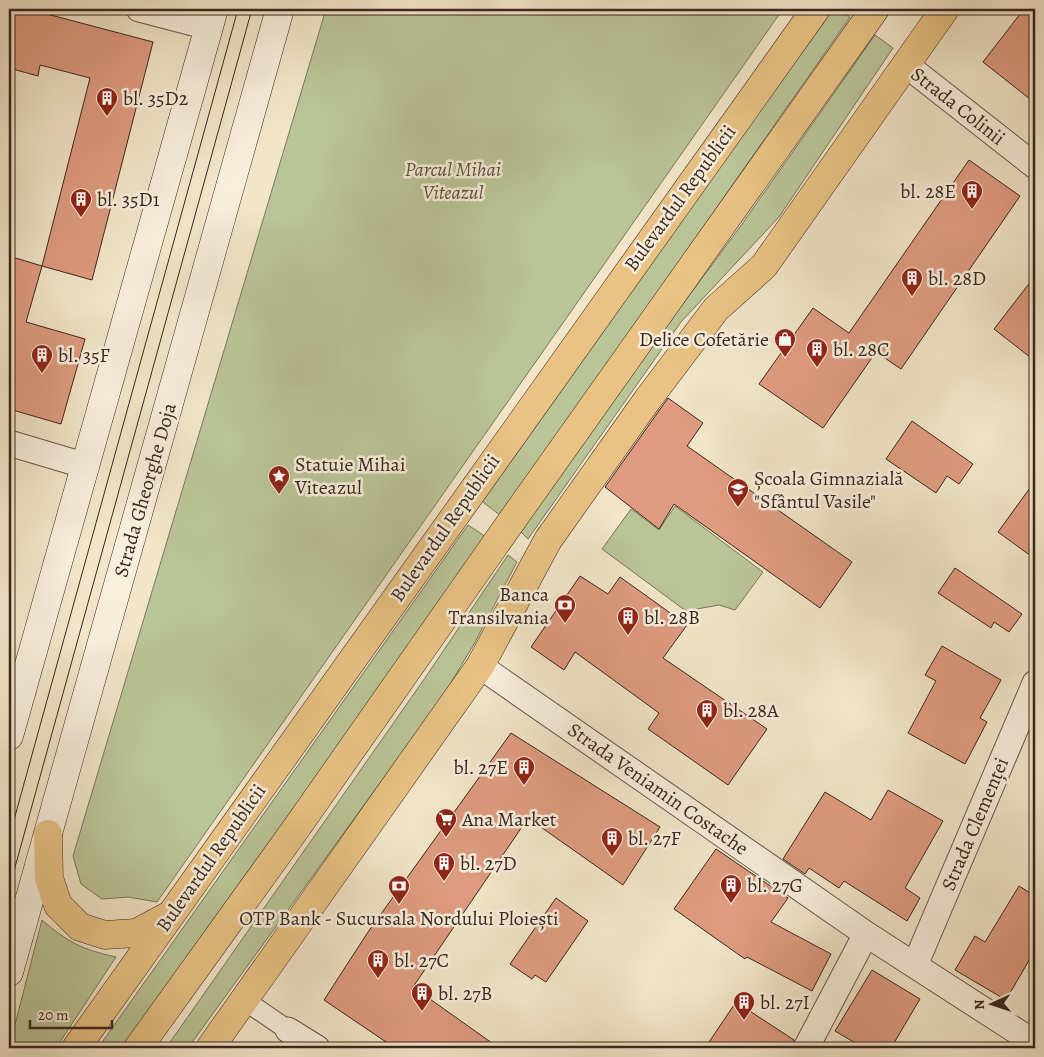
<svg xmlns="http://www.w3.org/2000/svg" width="1044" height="1057" viewBox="0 0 1044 1057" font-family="Alegreya,serif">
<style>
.green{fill:#bac597;stroke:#7a765b}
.building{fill:#de9b7f;stroke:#3b271f}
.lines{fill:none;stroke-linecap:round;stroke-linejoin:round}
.pedestrian-casing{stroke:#69564a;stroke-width:21}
.minor-casing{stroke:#69564a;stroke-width:27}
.secondary-casing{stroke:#3b271f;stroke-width:29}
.primary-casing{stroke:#3b271f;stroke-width:29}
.pedestrian{stroke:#f7eedc;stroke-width:19}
.minor{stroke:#f7eedc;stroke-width:25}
.secondary{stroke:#f7eedc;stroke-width:28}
.primary{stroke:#e9c284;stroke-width:28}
.tram{stroke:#3b271f;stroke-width:1}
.labels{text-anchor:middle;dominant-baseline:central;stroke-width:5;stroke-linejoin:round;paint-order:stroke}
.poi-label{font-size:20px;fill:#3b271f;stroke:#f7eedc;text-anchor:start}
.street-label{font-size:20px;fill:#3b271f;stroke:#f7eedc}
.park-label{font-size:20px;font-style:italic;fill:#5b4e3d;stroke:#f7eedc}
</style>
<rect width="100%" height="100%" fill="#f2e5c9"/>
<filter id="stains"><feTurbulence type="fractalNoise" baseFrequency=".004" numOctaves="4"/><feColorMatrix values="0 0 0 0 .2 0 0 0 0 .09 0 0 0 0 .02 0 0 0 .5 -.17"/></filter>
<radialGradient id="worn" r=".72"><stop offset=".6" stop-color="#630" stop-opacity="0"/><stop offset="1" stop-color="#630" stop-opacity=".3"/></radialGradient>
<path class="green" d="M 326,9 L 783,9 L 157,902 L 128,897 L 102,899 L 81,884 L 73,856 Z
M 829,9 L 838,9 L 850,17 L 501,516 L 479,499 Z
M 875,35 L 893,48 L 779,217 L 681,322 L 528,539 L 520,531 L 613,398 L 740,227 Z
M 675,506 L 763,572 L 735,610 L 719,605 L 686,611 L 602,549 L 631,509 L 659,530 Z
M 468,525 L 486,537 L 123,1048 L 98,1048 Z
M 508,555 L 517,562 L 474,644 L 443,696 L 188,1048 L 166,1048 L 425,678 Z
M 42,920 C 69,943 81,949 116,957 L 56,1048 L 9,1048 Z"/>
<path class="building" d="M 12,9 L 28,9 L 153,42 L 92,280 L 42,266 L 90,78 L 40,65 L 38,76 L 9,68 L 9,21 Z
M 1024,9 L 1035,9 L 1035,103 L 983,62 Z
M 969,160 L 1020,196 L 901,369 L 876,352 L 823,428 L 759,384 L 813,308 L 849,333 Z
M 9,256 L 42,266 L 26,322 L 85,339 L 61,424 L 9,409 Z
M 1035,276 L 1035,361 L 994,329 Z
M 668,398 L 703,423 L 687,446 L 852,562 L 820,608 L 674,504 L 659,529 L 605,487 Z
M 912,421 L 973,464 L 959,484 L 947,476 L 936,493 L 886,459 Z
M 1035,481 L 1035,559 L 998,532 Z
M 955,568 L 1022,614 L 1009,632 L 994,622 L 991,628 L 938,593 Z
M 580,576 L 608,594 L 620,577 L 687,625 L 663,658 L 767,729 L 728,785 L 648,729 L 659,713 L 575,652 L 564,670 L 531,647 Z
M 942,646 L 1001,680 L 980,718 L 987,722 L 965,764 L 908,733 L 936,681 L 925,675 Z
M 511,733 L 660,827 L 623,885 L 528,818 L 413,987 L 499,1048 L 395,1048 L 324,1000 L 368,932 Z
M 888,790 L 943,821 L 905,888 L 920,898 L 907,921 L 844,881 L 839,888 L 809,868 L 805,874 L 783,859 L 825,792 L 871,820 Z
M 716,849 L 788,898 L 771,922 L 831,954 L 812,991 L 747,957 L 745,959 L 674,909 Z
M 1019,886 L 1035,896 L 1035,950 L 1006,1000 L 955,970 L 975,936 L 985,942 Z
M 556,898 L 588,921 L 546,982 L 535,975 L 532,979 L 510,964 Z
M 872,970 L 920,999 L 891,1048 L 864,1048 L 835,1031 Z
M 736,1002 L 794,1040 L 792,1048 L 705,1048 Z"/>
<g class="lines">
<g class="pedestrian-casing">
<path id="pedestrian" d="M 244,1000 L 288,1030"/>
</g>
<g class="minor-casing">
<path id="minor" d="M 139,9 L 208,27
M 905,64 L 1035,166
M 9,443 L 83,465
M 480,666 L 866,934 L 1035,1043
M 915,965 L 1035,683
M 288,1030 L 317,1048
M 806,1048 L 866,934"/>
</g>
<g class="secondary-casing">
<path id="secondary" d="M 9,736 L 214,9
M 9,972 L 280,9"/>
</g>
<g class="primary-casing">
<path id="primary" d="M 48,834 L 49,878 L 58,905 L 80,927 L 105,935 L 136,933 L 168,916
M 76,1048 L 816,9
M 138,1048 L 295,830 L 506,529 L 875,9
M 210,1048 L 480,666 L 548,540 L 648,399 L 716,309 L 764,266 L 945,9"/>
</g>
<use href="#pedestrian" class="pedestrian"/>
<use href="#minor" class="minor"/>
<use href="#secondary" class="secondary"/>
<use href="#primary" class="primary"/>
<path class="tram" d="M 9,838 L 238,9
M 9,889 L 252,9"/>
</g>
<defs>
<g id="building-pin" transform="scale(1.125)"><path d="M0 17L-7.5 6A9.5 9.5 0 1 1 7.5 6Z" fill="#8f2418" stroke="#f7eedc"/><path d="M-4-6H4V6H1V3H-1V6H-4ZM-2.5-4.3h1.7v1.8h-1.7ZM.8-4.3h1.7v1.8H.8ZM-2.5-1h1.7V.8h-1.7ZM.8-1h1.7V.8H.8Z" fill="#fff"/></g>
<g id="shop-pin" transform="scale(1.125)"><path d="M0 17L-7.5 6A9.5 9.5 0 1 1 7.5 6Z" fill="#8f2418" stroke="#f7eedc"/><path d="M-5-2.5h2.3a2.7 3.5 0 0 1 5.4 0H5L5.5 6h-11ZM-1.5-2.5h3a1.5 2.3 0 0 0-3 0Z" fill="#fff"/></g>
<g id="sight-pin" transform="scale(1.125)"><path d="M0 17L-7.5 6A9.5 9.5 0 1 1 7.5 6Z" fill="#8f2418" stroke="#f7eedc"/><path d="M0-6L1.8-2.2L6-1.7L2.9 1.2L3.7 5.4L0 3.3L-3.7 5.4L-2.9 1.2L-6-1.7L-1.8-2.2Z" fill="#fff"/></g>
<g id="school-pin" transform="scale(1.125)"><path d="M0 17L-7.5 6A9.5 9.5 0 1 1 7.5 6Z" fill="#8f2418" stroke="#f7eedc"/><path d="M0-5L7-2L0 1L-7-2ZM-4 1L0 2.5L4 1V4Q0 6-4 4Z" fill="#fff"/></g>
<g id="bank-pin" transform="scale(1.125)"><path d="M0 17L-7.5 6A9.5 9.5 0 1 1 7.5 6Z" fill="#8f2418" stroke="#f7eedc"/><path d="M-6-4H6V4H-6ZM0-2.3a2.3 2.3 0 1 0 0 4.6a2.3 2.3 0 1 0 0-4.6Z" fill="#fff"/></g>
<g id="supermarket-pin" transform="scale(1.125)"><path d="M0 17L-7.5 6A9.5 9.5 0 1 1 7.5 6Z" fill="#8f2418" stroke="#f7eedc"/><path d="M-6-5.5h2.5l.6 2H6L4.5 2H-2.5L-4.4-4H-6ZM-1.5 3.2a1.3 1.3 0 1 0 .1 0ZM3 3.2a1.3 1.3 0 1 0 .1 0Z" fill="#fff"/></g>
</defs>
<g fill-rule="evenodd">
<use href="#building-pin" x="107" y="98"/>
<use href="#building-pin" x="972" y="191"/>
<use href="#building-pin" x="81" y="199"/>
<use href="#building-pin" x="912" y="278"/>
<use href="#shop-pin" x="785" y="339"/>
<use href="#building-pin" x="817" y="349"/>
<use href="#building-pin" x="42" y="355"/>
<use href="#sight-pin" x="279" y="476"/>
<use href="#school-pin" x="738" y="489"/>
<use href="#bank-pin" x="565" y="605"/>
<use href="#building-pin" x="628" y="617"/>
<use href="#building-pin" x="707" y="710"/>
<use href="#building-pin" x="524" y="767"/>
<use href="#supermarket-pin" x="446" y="819"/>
<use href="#building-pin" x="612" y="838"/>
<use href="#building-pin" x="444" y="863"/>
<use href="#building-pin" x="731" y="885"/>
<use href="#bank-pin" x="399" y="886"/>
<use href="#building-pin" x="378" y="960"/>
<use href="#building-pin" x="422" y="993"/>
<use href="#building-pin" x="744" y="1002"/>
</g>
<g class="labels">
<g class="poi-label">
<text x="123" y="98">bl. 35D2</text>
<text x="956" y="191" text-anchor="end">bl. 28E</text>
<text x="97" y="199">bl. 35D1</text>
<text x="928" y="278">bl. 28D</text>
<text x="769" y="339" text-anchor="end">Delice Cofetărie</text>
<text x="833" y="349">bl. 28C</text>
<text x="58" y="355">bl. 35F</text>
<text x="295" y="464">Statuie Mihai<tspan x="295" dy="23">Viteazul</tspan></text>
<text x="754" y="478">Școala Gimnazială<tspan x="754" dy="23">"Sfântul Vasile"</tspan></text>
<text x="549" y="594" text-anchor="end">Banca<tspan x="549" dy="23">Transilvania</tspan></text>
<text x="644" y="617">bl. 28B</text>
<text x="723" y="710">bl. 28A</text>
<text x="508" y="767" text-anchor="end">bl. 27E</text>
<text x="462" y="819">Ana Market</text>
<text x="628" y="838">bl. 27F</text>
<text x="460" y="863">bl. 27D</text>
<text x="747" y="885">bl. 27G</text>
<text x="399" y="918" text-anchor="middle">OTP Bank - Sucursala Nordului Ploiești</text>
<text x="394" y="960">bl. 27C</text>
<text x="438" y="993">bl. 27B</text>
<text x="760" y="1002">bl. 27I</text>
</g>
<g class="street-label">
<text transform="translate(958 106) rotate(38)">Strada Colinii</text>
<text transform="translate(680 198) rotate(-54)">Bulevardul Republicii</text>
<text transform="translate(145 490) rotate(-74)">Strada Gheorghe Doja</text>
<text transform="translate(445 528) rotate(-55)">Bulevardul Republicii</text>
<text transform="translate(658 789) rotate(35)">Strada Veniamin Costache</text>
<text transform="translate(975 824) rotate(-67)">Strada Clemenței</text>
<text transform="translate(211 858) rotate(-55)">Bulevardul Republicii</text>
</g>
<g class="park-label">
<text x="453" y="169">Parcul Mihai<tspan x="453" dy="23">Viteazul</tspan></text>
</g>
</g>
<rect width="1044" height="1057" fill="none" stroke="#f2e5c9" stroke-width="30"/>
<rect x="10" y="10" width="1024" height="1037" fill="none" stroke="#3b271f" stroke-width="2.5"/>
<rect x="15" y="15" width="1014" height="1027" fill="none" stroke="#3b271f"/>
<g transform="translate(992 1004) rotate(267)" stroke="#f7eedc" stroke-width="4" paint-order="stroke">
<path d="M0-4L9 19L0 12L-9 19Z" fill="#3b271f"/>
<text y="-8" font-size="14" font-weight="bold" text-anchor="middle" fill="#3b271f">N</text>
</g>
<path d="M30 1020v8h82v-8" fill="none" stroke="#3b271f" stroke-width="2.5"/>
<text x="38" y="1020" font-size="15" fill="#3b271f" stroke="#f7eedc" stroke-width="4" paint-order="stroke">20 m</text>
<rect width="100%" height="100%" filter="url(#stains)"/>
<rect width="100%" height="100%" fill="url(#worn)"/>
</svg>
